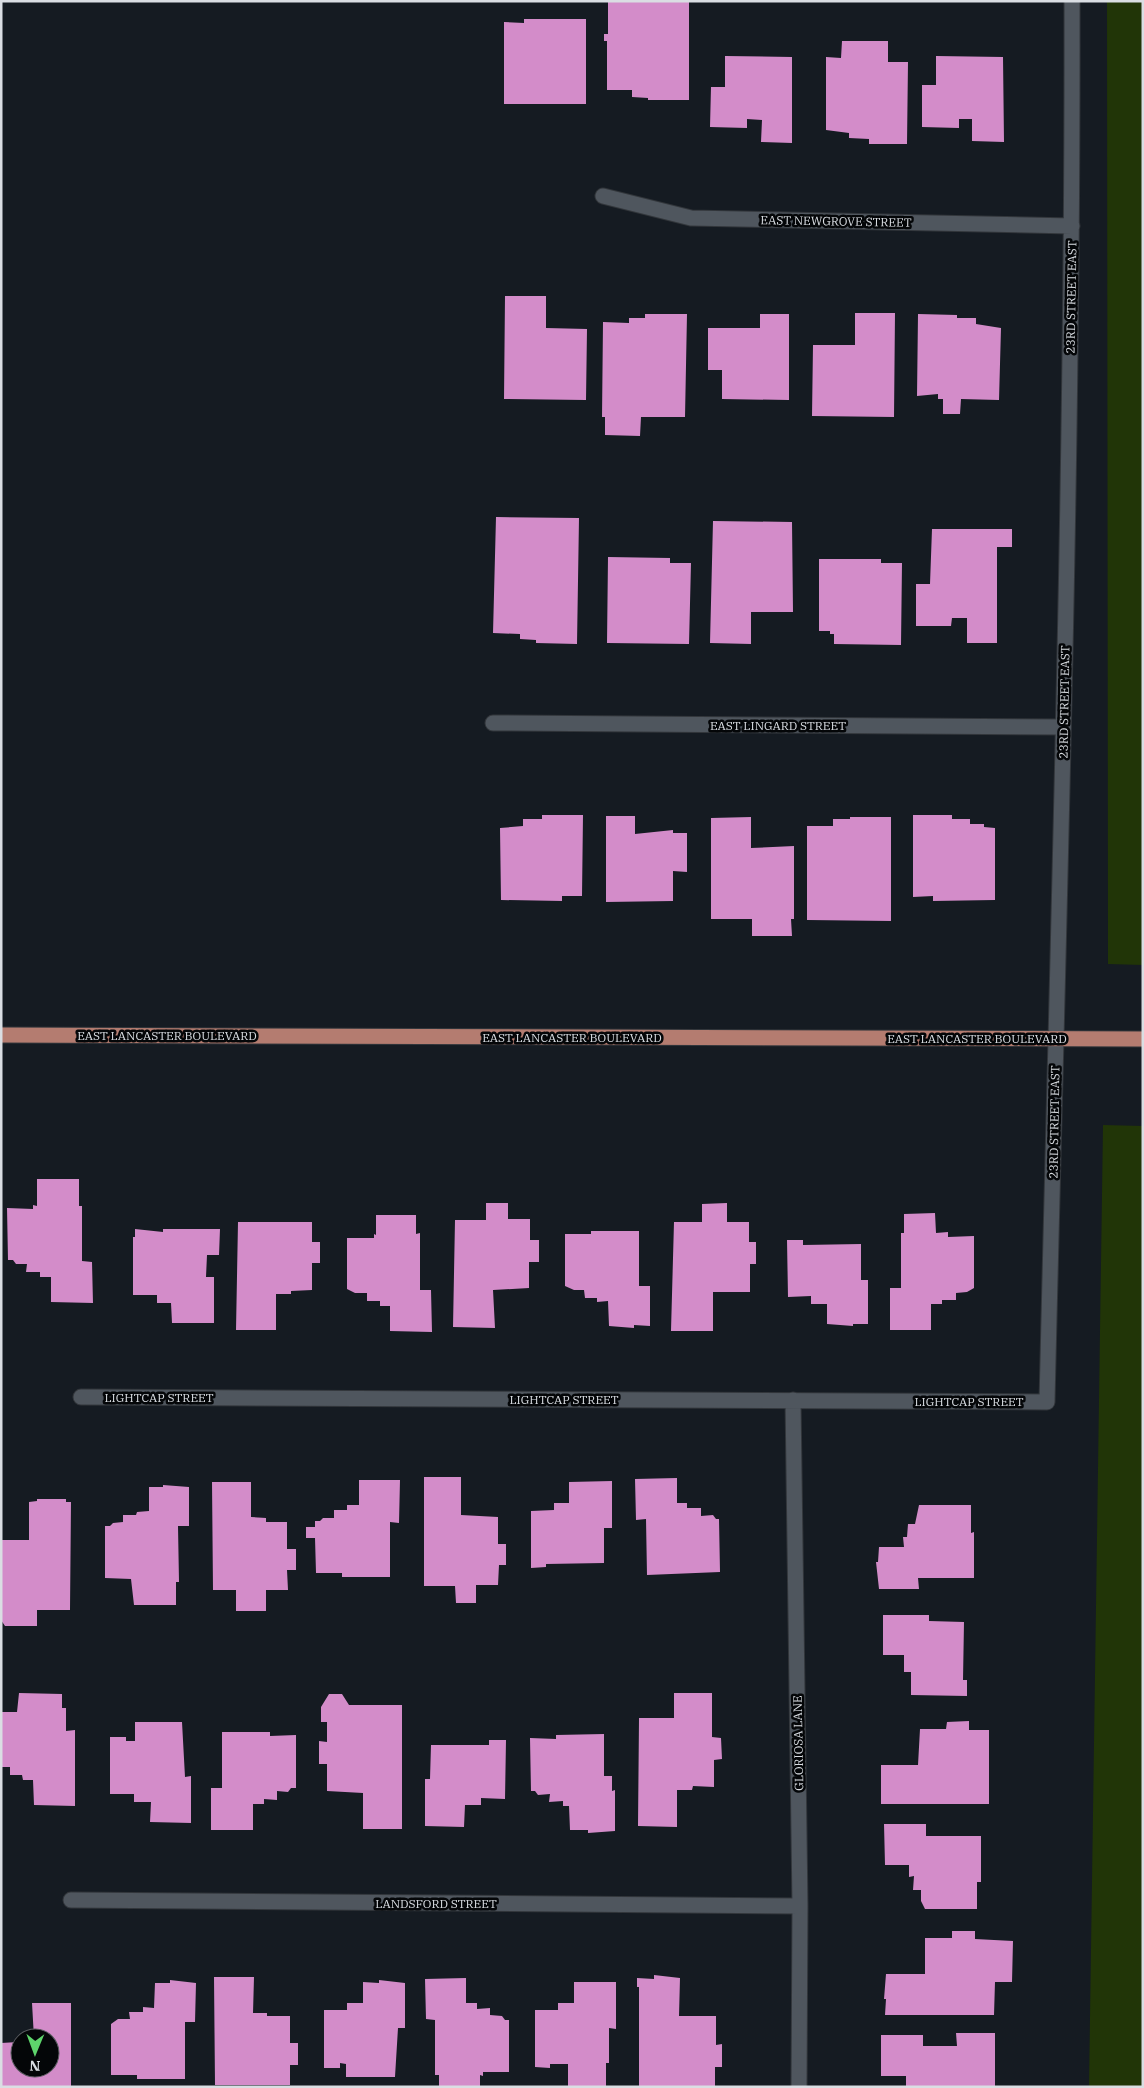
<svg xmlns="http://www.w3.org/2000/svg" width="1144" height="2088" viewBox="0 0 1144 2088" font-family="'IBM Plex Serif',serif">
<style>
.green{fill:#213507}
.building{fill:#d38cc9}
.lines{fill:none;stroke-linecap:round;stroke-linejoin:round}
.minor-casing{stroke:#32363b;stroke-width:17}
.major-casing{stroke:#32363b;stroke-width:17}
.minor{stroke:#4f565e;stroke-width:15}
.major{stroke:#b47c70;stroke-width:15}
.labels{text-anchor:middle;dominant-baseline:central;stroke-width:5;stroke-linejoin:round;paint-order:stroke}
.street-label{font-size:12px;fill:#dadee3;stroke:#040608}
</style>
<rect width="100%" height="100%" fill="#151b22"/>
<path class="green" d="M 1107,1 L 1143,1 L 1143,965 L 1108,964 Z
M 1103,1125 L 1143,1126 L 1143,2087 L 1089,2087 Z"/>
<path class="building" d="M 608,1 L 689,1 L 689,100 L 648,100 L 648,98 L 632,97 L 632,90 L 607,90 L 607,41 L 604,41 L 604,34 L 608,34 Z
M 524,19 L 586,19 L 586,104 L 504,104 L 504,22 L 524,23 Z
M 842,41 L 888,41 L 888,62 L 908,62 L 907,144 L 869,144 L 869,139 L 849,138 L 849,133 L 826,130 L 826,57 L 841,58 Z
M 725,56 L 792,57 L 792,143 L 761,142 L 762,120 L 747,119 L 747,128 L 710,127 L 711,87 L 725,87 Z
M 936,56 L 1003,57 L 1004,142 L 972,141 L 972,119 L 959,119 L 959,128 L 922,127 L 922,85 L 936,85 Z
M 505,296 L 546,296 L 546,328 L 587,329 L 586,400 L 504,399 Z
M 855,313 L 895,313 L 894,417 L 812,416 L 813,345 L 855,345 Z
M 645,314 L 687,314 L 685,417 L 641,417 L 640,436 L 605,435 L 605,417 L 602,417 L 603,322 L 629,323 L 629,318 L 645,318 Z
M 760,314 L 789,314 L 789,400 L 722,399 L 722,370 L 708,370 L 708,328 L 760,328 Z
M 918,314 L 957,315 L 957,318 L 976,318 L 976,324 L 1001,328 L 999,400 L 961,399 L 960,414 L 943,414 L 943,399 L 938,399 L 938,394 L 917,396 Z
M 496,517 L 579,518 L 577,644 L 536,643 L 536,640 L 520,639 L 520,634 L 493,633 Z
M 713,521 L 792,522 L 793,612 L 751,612 L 751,644 L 710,643 Z
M 932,529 L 1012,529 L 1012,547 L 997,547 L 997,643 L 967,643 L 967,618 L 952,618 L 951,626 L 916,626 L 916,584 L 930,584 Z
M 608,557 L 670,558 L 670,563 L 691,563 L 689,644 L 607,643 Z
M 819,559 L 881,559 L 881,563 L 902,563 L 901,645 L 834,644 L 834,634 L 830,634 L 830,631 L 819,631 Z
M 542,815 L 583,815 L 582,896 L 562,896 L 562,901 L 501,900 L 500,828 L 523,826 L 523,819 L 542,819 Z
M 913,815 L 952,815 L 952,819 L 970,819 L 970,824 L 984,824 L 984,827 L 995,828 L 995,900 L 933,901 L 933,896 L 913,897 Z
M 606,816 L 635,816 L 635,834 L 673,830 L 673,833 L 687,833 L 687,872 L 673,871 L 673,901 L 606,902 Z
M 751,817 L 751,848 L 794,846 L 794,919 L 791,919 L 792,936 L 752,936 L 752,919 L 711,919 L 711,818 Z
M 850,817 L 891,817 L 891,921 L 807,920 L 807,826 L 833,826 L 833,819 L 850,819 Z
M 37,1179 L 79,1179 L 79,1206 L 82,1206 L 82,1261 L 92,1262 L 93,1303 L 51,1302 L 51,1277 L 40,1277 L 40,1272 L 26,1272 L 27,1264 L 16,1264 L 13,1260 L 8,1260 L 7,1208 L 33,1209 L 33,1205 L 37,1206 Z
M 486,1203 L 508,1203 L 508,1219 L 530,1219 L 530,1240 L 539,1240 L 539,1262 L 529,1262 L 529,1288 L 493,1290 L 495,1328 L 453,1327 L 455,1220 L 486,1220 Z
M 727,1203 L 727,1222 L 749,1222 L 749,1242 L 756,1242 L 756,1264 L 750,1264 L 750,1292 L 713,1292 L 713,1331 L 671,1331 L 674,1222 L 702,1222 L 702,1204 Z
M 935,1213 L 936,1233 L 948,1232 L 948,1237 L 974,1236 L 974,1288 L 967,1292 L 956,1293 L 956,1300 L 942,1300 L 942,1304 L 931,1304 L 931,1330 L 890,1330 L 890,1288 L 901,1288 L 901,1233 L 904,1233 L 904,1214 Z
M 376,1215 L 416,1215 L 416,1234 L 420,1233 L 420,1290 L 431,1290 L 432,1332 L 390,1331 L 390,1306 L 380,1306 L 380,1301 L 367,1301 L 367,1293 L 355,1293 L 347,1289 L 347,1238 L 374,1238 L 374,1234 L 376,1235 Z
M 238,1222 L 312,1222 L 312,1242 L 320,1242 L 320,1263 L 312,1263 L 312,1290 L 291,1291 L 291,1294 L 276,1294 L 276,1330 L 236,1330 Z
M 135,1229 L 163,1232 L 163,1229 L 220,1229 L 219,1255 L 207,1255 L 206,1277 L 214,1277 L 214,1323 L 172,1323 L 171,1303 L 157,1303 L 157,1295 L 133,1295 L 133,1237 L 135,1237 Z
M 591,1231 L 639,1231 L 639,1286 L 650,1286 L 650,1326 L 634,1325 L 634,1328 L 609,1326 L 608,1301 L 597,1302 L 597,1298 L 585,1298 L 584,1290 L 574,1290 L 565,1286 L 565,1234 L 591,1234 Z
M 787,1240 L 803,1240 L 803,1245 L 861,1244 L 861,1280 L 868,1280 L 868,1324 L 853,1324 L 853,1326 L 827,1324 L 827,1304 L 811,1304 L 811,1296 L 788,1297 Z
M 424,1477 L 461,1477 L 461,1515 L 498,1517 L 498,1544 L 506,1544 L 506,1565 L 499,1565 L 498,1585 L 476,1585 L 476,1603 L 456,1603 L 455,1586 L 424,1586 Z
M 677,1478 L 677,1503 L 687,1503 L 687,1508 L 701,1508 L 701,1516 L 713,1515 L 716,1519 L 719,1519 L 720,1572 L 647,1575 L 646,1519 L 636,1520 L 635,1479 Z
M 359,1480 L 400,1480 L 399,1523 L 390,1522 L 390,1577 L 342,1577 L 342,1573 L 316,1573 L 315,1538 L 306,1538 L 306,1527 L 315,1527 L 315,1521 L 320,1521 L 323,1518 L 334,1518 L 334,1510 L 347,1510 L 347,1505 L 359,1505 Z
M 612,1481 L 612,1528 L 604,1528 L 604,1563 L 546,1564 L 546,1567 L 531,1568 L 531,1511 L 554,1510 L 554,1503 L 569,1503 L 569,1482 Z
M 212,1482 L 251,1482 L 251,1517 L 266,1518 L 266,1522 L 287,1522 L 287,1549 L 296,1549 L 296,1570 L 287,1570 L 288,1590 L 266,1590 L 266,1611 L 236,1611 L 236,1590 L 213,1590 Z
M 163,1485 L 189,1487 L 189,1526 L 178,1526 L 179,1582 L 176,1582 L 176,1605 L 134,1605 L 131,1579 L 105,1578 L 105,1526 L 110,1526 L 113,1523 L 123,1522 L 123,1515 L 136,1515 L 137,1512 L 149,1511 L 149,1487 L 163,1487 Z
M 37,1499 L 66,1499 L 66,1502 L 71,1502 L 70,1610 L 37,1610 L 37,1626 L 5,1626 L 1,1620 L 1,1540 L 29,1540 L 29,1502 L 37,1501 Z
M 919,1505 L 971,1505 L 971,1533 L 974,1532 L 974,1578 L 918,1578 L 919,1589 L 879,1589 L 876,1562 L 878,1562 L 879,1547 L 904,1547 L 903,1537 L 907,1537 L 908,1524 L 915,1524 Z
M 883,1615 L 929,1615 L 929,1621 L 964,1622 L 963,1680 L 967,1680 L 967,1696 L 911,1695 L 911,1672 L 904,1672 L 904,1655 L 883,1655 Z
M 19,1693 L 62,1694 L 62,1708 L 66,1708 L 66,1731 L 75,1730 L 75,1806 L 34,1805 L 33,1780 L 23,1780 L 22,1775 L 10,1775 L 10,1767 L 1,1767 L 1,1712 L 17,1712 Z
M 674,1693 L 712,1693 L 712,1737 L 721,1738 L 722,1759 L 714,1760 L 714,1787 L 693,1786 L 692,1790 L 677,1790 L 677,1827 L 638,1826 L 639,1718 L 674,1718 Z
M 329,1694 L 342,1694 L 349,1705 L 402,1705 L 402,1829 L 363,1829 L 363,1793 L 327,1791 L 327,1764 L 319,1764 L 319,1741 L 327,1742 L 327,1722 L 321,1722 L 321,1707 Z
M 969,1721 L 969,1730 L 989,1730 L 989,1804 L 881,1804 L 881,1765 L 918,1765 L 920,1729 L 946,1729 L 947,1722 Z
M 135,1722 L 182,1722 L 185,1777 L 191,1776 L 191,1823 L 150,1822 L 151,1802 L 134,1802 L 134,1794 L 110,1794 L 110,1737 L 126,1737 L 126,1741 L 135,1741 Z
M 222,1732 L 270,1732 L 270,1736 L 296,1735 L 296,1788 L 291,1788 L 288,1792 L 277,1791 L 277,1800 L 264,1799 L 264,1804 L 253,1804 L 253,1830 L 211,1830 L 211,1788 L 222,1788 Z
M 604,1734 L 604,1776 L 612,1776 L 612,1791 L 615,1790 L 615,1831 L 588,1833 L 588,1830 L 570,1830 L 569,1806 L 563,1806 L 563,1801 L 549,1802 L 550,1794 L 538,1795 L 535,1791 L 531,1791 L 530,1738 L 556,1739 L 556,1735 Z
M 489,1740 L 506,1740 L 505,1799 L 481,1798 L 481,1805 L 465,1805 L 464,1827 L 425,1826 L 425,1779 L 430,1779 L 431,1745 L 489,1745 Z
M 884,1824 L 926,1824 L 926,1836 L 981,1836 L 981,1882 L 977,1882 L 977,1909 L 925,1909 L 921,1901 L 921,1890 L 913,1890 L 914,1876 L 909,1877 L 909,1865 L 885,1865 Z
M 952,1931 L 975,1931 L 975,1939 L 1013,1941 L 1012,1982 L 995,1982 L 994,2015 L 885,2015 L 886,1999 L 884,1999 L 886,1974 L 925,1974 L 925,1938 L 952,1938 Z
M 654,1975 L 680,1978 L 679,2016 L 716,2016 L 716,2045 L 722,2044 L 722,2067 L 715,2067 L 715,2087 L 639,2087 L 639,1987 L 637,1987 L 637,1978 L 654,1979 Z
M 214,1977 L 254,1977 L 253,2013 L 267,2013 L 267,2016 L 290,2016 L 290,2043 L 298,2043 L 298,2065 L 290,2065 L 290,2085 L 215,2085 Z
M 466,1978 L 466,2003 L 477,2003 L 477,2009 L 490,2008 L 490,2015 L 502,2016 L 505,2020 L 509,2020 L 509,2072 L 483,2072 L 483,2076 L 480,2075 L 480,2087 L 439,2087 L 439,2075 L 435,2075 L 435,2020 L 426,2019 L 425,1979 Z
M 170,1980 L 196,1983 L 195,2022 L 185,2022 L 185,2079 L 137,2079 L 137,2075 L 111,2075 L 111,2024 L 118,2019 L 130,2019 L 129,2012 L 143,2012 L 143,2007 L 154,2008 L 155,1983 L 170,1983 Z
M 379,1980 L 405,1983 L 405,2028 L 398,2028 L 395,2077 L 346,2077 L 346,2064 L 340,2063 L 340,2068 L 324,2068 L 324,2010 L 347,2010 L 347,2003 L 363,2003 L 363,1982 L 379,1983 Z
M 574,1982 L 616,1982 L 616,2029 L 609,2028 L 609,2063 L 606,2063 L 606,2087 L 568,2087 L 568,2064 L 550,2064 L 550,2068 L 535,2067 L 535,2010 L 558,2010 L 558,2003 L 574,2003 Z
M 32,2003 L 71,2003 L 71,2087 L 1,2087 L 1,2043 L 18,2042 L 20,2040 L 20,2068 L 50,2068 L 50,2038 L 34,2038 Z
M 956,2033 L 995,2033 L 995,2087 L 906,2087 L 906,2076 L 881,2076 L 881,2035 L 923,2035 L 923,2046 L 957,2046 Z"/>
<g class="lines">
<g class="minor-casing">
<path id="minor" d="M 603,196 L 691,218 L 1072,226
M 493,723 L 1063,727
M 81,1397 L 1047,1402 C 1058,935 1073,468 1072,1
M 793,1400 L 800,1906 L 799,2087
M 71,1900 L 800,1906"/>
</g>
<g class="major-casing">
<path id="major" d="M 1,1035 L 1143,1039"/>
</g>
<use href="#minor" class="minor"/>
<use href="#major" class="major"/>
</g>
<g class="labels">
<g class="street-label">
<text transform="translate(836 221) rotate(1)">EAST NEWGROVE STREET</text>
<text transform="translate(1071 297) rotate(-89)">23RD STREET EAST</text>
<text transform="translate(1064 702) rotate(-89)">23RD STREET EAST</text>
<text x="778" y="725">EAST LINGARD STREET</text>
<text x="167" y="1035">EAST LANCASTER BOULEVARD</text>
<text x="572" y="1037">EAST LANCASTER BOULEVARD</text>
<text x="977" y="1038">EAST LANCASTER BOULEVARD</text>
<text transform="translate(1054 1122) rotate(-89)">23RD STREET EAST</text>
<text x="159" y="1397">LIGHTCAP STREET</text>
<text x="564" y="1399">LIGHTCAP STREET</text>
<text x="969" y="1401">LIGHTCAP STREET</text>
<text transform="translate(798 1743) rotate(-91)">GLORIOSA LANE</text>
<text x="436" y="1903">LANDSFORD STREET</text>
</g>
</g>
<rect width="1144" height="2088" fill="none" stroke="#dadee3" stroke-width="5"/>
<g transform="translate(35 2053) rotate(181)"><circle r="24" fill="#040608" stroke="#5a5c60"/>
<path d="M0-4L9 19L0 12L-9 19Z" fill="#5ed56c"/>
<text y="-8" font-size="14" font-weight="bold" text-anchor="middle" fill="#dadee3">N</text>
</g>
</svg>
